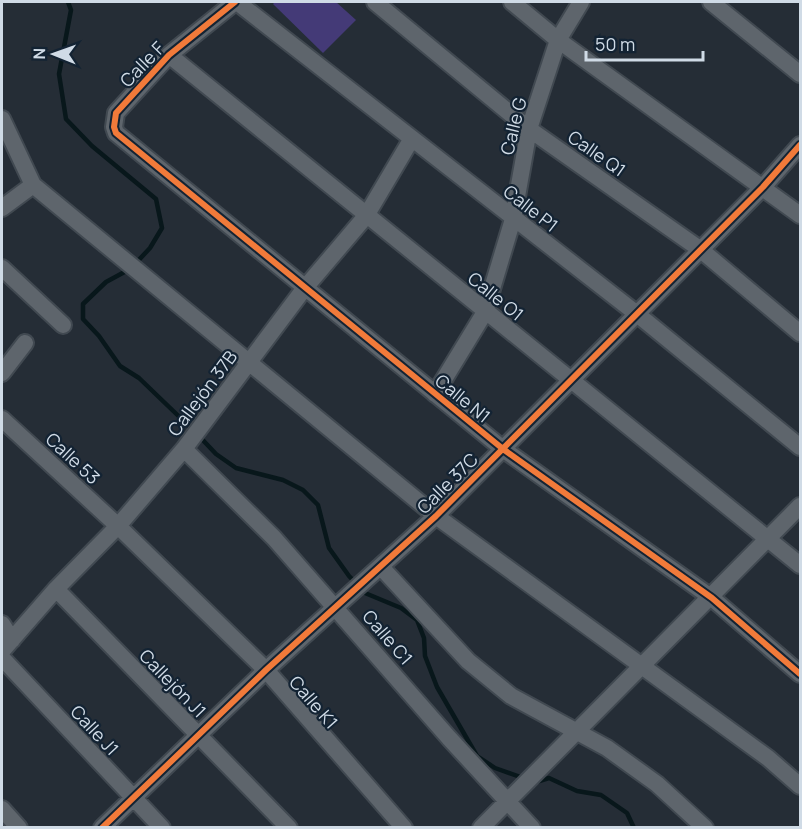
<svg xmlns="http://www.w3.org/2000/svg" width="802" height="829" viewBox="0 0 802 829" font-family="Manrope,sans-serif">
<style>
.green{fill:#443a77}
.lines{fill:none;stroke-linecap:round;stroke-linejoin:round}
.stream{stroke:#08171b;stroke-width:4.5}
.minor-casing{stroke:#414951;stroke-width:20}
.minor{stroke:#5e656c;stroke-width:16}
.cycleway-casing{stroke:#132333;stroke-width:10}
.cycleway{stroke:#f17a3a;stroke-width:6}
.labels{text-anchor:middle;dominant-baseline:central;stroke-width:4.5;stroke-linejoin:round;paint-order:stroke}
.street-label{font-size:18px;fill:#d0dbe6;stroke:#132333}
</style>
<rect width="100%" height="100%" fill="#252d36"/>
<path class="green" d="M 275,2 L 336,2 L 356,20 L 323,53 L 273,4 Z"/>
<g class="lines">
<path class="stream" d="M 68,2 L 71,10 L 59,74 L 66,119 L 92,146 L 156,199 L 162,228 L 150,248 L 136,263
M 130,269 L 106,282 L 83,304 L 83,319 L 99,336 L 120,366 L 139,378 L 193,430
M 199,436 L 216,454 L 236,468 L 283,480 L 303,490 L 318,505 L 329,548 L 349,576 L 365,593 L 401,608 L 417,620 L 424,638 L 425,656 L 437,687 L 477,756 L 495,768 L 526,779
M 536,782 L 549,778 L 577,791 L 601,795 L 627,813 L 634,828"/>
<g class="minor-casing">
<path id="minor" d="M 235,2 L 169,55 L 116,113 L 114,127 L 116,133 L 503,449 L 712,598 L 800,674
M 237,2 L 637,314 L 800,447
M 375,2 L 529,129 L 701,250 L 800,333
M 512,2 L 558,40 L 800,215
M 711,2 L 800,74
M 169,55 L 800,565
M 2,119 L 33,185 L 436,516 L 768,758 L 800,786
M 2,208 L 33,185
M 2,268 L 63,325
M 2,373 L 25,343
M 435,394 L 485,312 L 513,219 L 529,129 L 558,40 L 581,2
M 2,419 L 118,526 L 266,670 L 404,828
M 184,449 L 274,538 L 449,738 L 532,828
M 381,567 L 468,661 L 511,696 L 607,748 L 657,784 L 705,828
M 56,589 L 289,828
M 2,624 L 12,640
M 2,651 L 56,589 L 118,526 L 184,449 L 304,289 L 366,216 L 411,140
M 2,658 L 162,828
M 2,809 L 19,828
M 102,828 L 266,670 L 436,516 L 763,187 L 800,145
M 481,828 L 800,506"/>
</g>
<use href="#minor" class="minor"/>
<g class="cycleway-casing">
<path id="cycleway" d="M 235,2 L 169,55 L 116,113 L 114,127 L 116,133 L 503,449 L 712,598 L 800,674
M 102,828 L 266,670 L 436,516 L 763,187 L 800,145"/>
</g>
<use href="#cycleway" class="cycleway"/>
</g>
<g class="labels">
<g class="street-label">
<text transform="translate(142 64) rotate(-46)">Calle F</text>
<text transform="translate(513 126) rotate(-76)">Calle G</text>
<text transform="translate(597 153) rotate(35)">Calle Q1</text>
<text transform="translate(531 208) rotate(38)">Calle P1</text>
<text transform="translate(496 296) rotate(39)">Calle O1</text>
<text transform="translate(202 393) rotate(-53)">Callejón 37B</text>
<text transform="translate(463 398) rotate(39)">Calle N1</text>
<text transform="translate(73 458) rotate(43)">Calle 53</text>
<text transform="translate(447 483) rotate(-45)">Calle 37C</text>
<text transform="translate(388 637) rotate(49)">Calle C1</text>
<text transform="translate(173 683) rotate(46)">Callejón J1</text>
<text transform="translate(314 702) rotate(49)">Calle K1</text>
<text transform="translate(95 730) rotate(47)">Calle J1</text>
</g>
</g>
<rect width="802" height="829" fill="none" stroke="#d0dbe6" stroke-width="6"/>
<g transform="translate(54 54) rotate(271)" stroke="#132333" stroke-width="4.5" paint-order="stroke">
<path d="M0-4.5L10 22L0 15L-10 22Z" fill="#d0dbe6"/>
<text y="-9" font-size="16" font-weight="bold" text-anchor="middle" fill="#d0dbe6">N</text>
</g>
<path d="M586 51v9h117v-9" fill="none" stroke="#d0dbe6" stroke-width="3"/>
<text x="595" y="51" font-size="18" fill="#d0dbe6" stroke="#132333" stroke-width="4.5" paint-order="stroke">50 m</text>
</svg>
